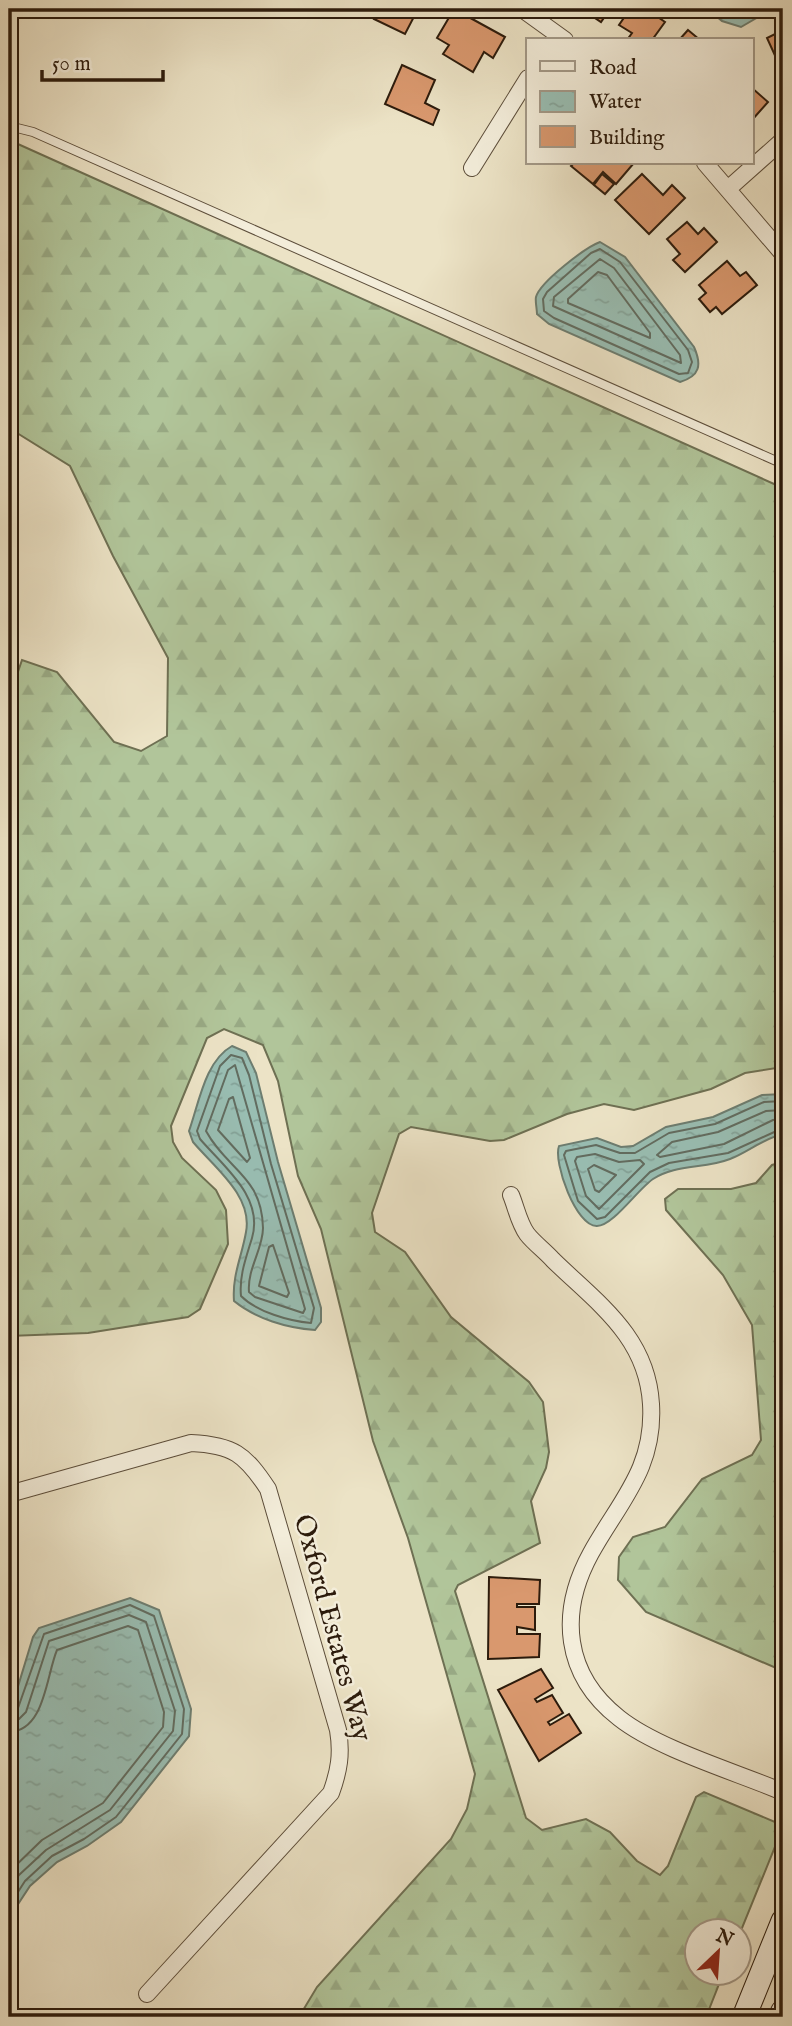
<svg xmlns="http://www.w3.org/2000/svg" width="792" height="2026" viewBox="0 0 792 2026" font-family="'IM FELL English',serif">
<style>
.forest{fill:url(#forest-firs);stroke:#6e7053;stroke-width:2}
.water{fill:url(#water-ripples);stroke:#6d7d70;stroke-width:2}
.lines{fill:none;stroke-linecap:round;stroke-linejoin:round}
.shore{stroke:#626c60;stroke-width:2}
.building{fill:#d9986e;stroke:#2c1b0c;stroke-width:2}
.lane-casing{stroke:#5c4d3a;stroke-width:10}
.street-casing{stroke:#5c4d3a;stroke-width:18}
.secondary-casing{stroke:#2c1b0c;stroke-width:25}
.lane{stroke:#f3edda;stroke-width:8}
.street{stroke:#f3edda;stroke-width:16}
.secondary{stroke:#f3edda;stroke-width:23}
.labels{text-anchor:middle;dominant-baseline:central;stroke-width:5;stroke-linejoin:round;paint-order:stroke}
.street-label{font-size:28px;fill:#2c1b0c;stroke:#f3edda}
</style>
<defs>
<pattern id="forest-firs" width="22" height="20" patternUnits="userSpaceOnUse" patternTransform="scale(1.75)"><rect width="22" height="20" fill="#b1c59a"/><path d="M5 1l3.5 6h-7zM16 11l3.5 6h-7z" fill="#98a984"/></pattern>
<pattern id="water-ripples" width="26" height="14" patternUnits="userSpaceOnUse" patternTransform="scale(1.75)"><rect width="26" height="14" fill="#99beb3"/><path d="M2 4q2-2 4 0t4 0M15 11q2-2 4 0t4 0" fill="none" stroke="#84a399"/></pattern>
</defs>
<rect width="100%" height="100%" fill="#ece3c6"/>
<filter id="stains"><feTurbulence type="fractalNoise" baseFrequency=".00286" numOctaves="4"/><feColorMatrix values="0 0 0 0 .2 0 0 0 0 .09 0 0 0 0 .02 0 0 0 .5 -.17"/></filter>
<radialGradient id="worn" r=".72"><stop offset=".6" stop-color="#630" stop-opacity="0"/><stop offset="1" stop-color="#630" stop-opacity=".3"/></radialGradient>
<path class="forest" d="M 9,140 L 783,488 L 783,1067 L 745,1073 L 711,1089 L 634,1110 L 604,1104 L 567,1114 L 504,1140 L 490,1141 L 411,1127 L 399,1134 L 372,1213 L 375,1232 L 405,1252 L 451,1317 L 529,1382 L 543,1402 L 549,1452 L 546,1468 L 531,1501 L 540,1543 L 458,1585 L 455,1591 L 526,1818 L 542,1830 L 586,1819 L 610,1832 L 637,1861 L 660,1875 L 668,1866 L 696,1797 L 704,1792 L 775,1822 L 779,1837 L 740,1933 L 698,1932 L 698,1974 L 723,1974 L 706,2017 L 299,2017 L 317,1987 L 451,1839 L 467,1809 L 475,1774 L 408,1538 L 373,1441 L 321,1229 L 298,1176 L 278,1081 L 263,1045 L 224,1029 L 207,1038 L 171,1126 L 173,1142 L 182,1158 L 216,1190 L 226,1210 L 228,1244 L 200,1309 L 188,1317 L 88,1333 L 9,1336 L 9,698 L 22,660 L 57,672 L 114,742 L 141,751 L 167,736 L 168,658 L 113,556 L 70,466 L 9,428 Z
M 783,1162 L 783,1671 L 646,1612 L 618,1580 L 619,1557 L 633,1537 L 665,1527 L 702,1479 L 752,1455 L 761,1440 L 752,1325 L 723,1275 L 666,1210 L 665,1199 L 678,1189 L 731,1189 L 756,1183 L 772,1165 Z"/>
<path class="water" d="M 708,9 L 772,9 L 741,27 L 722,21 Z
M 600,242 L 625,257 L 694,347 C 702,365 700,376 680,382 L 549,324 L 537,314 C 537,309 535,301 536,297 C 540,282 586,247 600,242 Z
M 232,1046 L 246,1052 L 256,1073 L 278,1162 L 321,1308 L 321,1322 L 315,1330 C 287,1328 256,1319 234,1301 C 232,1275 242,1256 246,1232 C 253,1196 214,1167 193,1142 L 189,1131 C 199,1103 205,1061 232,1046 Z
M 783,1094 L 783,1134 C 764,1138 748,1152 730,1159 C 705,1169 675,1164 653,1179 C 638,1189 613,1226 597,1226 C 576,1227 553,1162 559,1146 L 597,1138 L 621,1147 L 633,1146 L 666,1127 L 713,1117 L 762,1095 Z
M 130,1598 L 159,1610 L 191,1709 L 189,1736 L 121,1822 L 87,1846 L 57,1862 L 30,1886 L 9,1918 L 9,1716 L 33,1637 L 39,1628 Z"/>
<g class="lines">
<path class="shore" d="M 600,249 L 620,262 L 688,350 L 692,362 L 688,373 L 679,374 L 554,318 L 544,311 L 543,299 L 547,292 L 591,253 Z
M 600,259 L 614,268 L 680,355 L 681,363 L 553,306 L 554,297 Z
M 598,272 L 607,275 L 650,333 L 650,338 L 568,303 L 568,299 Z
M 231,1055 L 242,1058 L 249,1075 L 271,1164 L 314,1308 L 311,1323 C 289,1321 257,1312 241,1296 C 239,1276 246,1258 252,1238 C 264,1197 224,1167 200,1139 L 197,1131 L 220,1066 Z
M 235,1065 L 305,1309 L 303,1313 L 255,1297 L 249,1292 C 247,1269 263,1249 263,1228 C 262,1176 227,1170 206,1131 L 228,1070 Z
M 233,1097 L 250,1158 L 247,1162 L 218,1130 L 229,1099 Z
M 783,1101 L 764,1102 L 715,1124 L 669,1133 L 635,1153 L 620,1153 L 596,1145 L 566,1151 L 564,1155 L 578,1201 L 597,1219 L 605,1217 L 650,1172 L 669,1163 L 728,1153 L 783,1128
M 783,1110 L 766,1111 L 718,1132 L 672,1142 L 657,1155 L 660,1157 L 724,1144 L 773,1120 L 783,1119
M 595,1154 L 619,1162 L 640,1160 L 644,1164 L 599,1209 L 586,1196 L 575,1161 L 577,1157 Z
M 594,1165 L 616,1175 L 599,1192 L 595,1190 L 588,1169 Z
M 273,1245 L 289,1293 L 287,1297 L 259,1286 L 269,1247 Z
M 9,1713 L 18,1708 L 44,1634 L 130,1605 L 154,1616 L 184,1709 L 182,1734 L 116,1817 L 84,1839 L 52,1856 L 25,1881 L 9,1906
M 9,1722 L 19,1719 L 26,1712 L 49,1641 L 129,1615 L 146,1622 L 175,1711 L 173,1731 L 110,1810 L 46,1850 L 19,1875 L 9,1890
M 9,1732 C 45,1731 46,1676 57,1650 L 128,1626 L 138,1630 L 164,1712 L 163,1727 L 103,1803 L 42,1840 L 9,1872"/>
</g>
<path class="building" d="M 380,9 L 418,9 L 405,34 L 374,19 Z
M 454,9 L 505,37 L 493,58 L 484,52 L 473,72 L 443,54 L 449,45 L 437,38 Z
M 588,9 L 610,9 L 601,22 L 586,12 Z
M 630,9 L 646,9 L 665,22 L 652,40 L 627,40 L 632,33 L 619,25 Z
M 688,30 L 700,40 L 679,40 Z
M 783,30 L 783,73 L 767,38 Z
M 402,65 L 435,80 L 425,103 L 439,110 L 433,125 L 385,104 Z
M 752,88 L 768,102 L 752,120 Z
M 574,163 L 634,163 L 616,184 L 603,172 L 593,184 L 571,166 Z
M 602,174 L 614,184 L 605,194 L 594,185 Z
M 642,174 L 663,195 L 672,185 L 685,198 L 649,234 L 615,200 Z
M 687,222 L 698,234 L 704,228 L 717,242 L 685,272 L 673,260 L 680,254 L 667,239 Z
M 727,261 L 740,276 L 746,272 L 757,285 L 722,314 L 716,307 L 710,312 L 699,299 L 706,293 L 699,285 Z
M 489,1577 L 540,1580 L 539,1604 L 517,1604 L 517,1607 L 535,1607 L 535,1630 L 517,1627 L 517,1634 L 540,1634 L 539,1657 L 488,1659 Z
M 541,1669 L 553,1688 L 535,1699 L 537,1702 L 552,1695 L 563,1713 L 548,1722 L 550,1725 L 569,1714 L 581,1733 L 539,1761 L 498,1690 Z"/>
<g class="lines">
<g class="lane-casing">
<path id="lane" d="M 9,126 L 33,132 L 783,464"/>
</g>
<g class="street-casing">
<path id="street" d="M 522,9 L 565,40
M 705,163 L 783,254
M 472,168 L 528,78
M 729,188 L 783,140
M 511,1195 C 516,1207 519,1223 527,1234 C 534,1243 545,1251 553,1260 C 597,1303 647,1336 651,1404 C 655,1469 619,1502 591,1553 C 558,1613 564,1675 619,1718 C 658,1749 736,1772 783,1792
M 9,1494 L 191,1443 C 233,1445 245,1454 268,1489 L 338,1730 C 342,1754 339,1771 331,1793 L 147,1994"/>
</g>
<g class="secondary-casing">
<path id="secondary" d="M 744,2017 L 783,1921
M 780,2017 L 783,2011"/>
</g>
<use href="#lane" class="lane"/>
<use href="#street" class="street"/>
<use href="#secondary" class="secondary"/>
</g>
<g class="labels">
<g class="street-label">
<text transform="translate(332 1628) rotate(75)">Oxford Estates Way</text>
</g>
</g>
<rect width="792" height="2026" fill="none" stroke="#ece3c6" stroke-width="35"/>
<rect x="10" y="10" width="771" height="2005" fill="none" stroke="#2c1b0c" stroke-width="3.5"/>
<rect x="18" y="18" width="757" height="1991" fill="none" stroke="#2c1b0c" stroke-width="2"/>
<rect x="526" y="38" width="228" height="126" fill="#f3edda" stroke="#a39988" stroke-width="2"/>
<rect x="540" y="61" width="35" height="10" fill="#f3edda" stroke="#a39988" stroke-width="2"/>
<text x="589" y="74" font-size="21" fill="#2c1b0c">Road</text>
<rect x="540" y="91" width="35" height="21" fill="url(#water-ripples)" stroke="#a39988" stroke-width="2"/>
<text x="589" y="108" font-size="21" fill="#2c1b0c">Water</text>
<rect x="540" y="126" width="35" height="21" fill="#d9986e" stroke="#a39988" stroke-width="2"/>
<text x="589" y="144" font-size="21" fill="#2c1b0c">Building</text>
<g transform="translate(718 1952) rotate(25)"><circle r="33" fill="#f3edda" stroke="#a39988" stroke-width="2"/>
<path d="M0-5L12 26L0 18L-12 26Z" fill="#8f2418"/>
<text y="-10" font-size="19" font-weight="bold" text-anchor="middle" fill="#2c1b0c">N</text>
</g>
<path d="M42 70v10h121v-10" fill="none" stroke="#2c1b0c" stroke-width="3.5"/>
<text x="52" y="70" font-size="21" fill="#2c1b0c" stroke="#f3edda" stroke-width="5" paint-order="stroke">50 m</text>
<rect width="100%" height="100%" filter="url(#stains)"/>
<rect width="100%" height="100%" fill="url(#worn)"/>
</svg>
